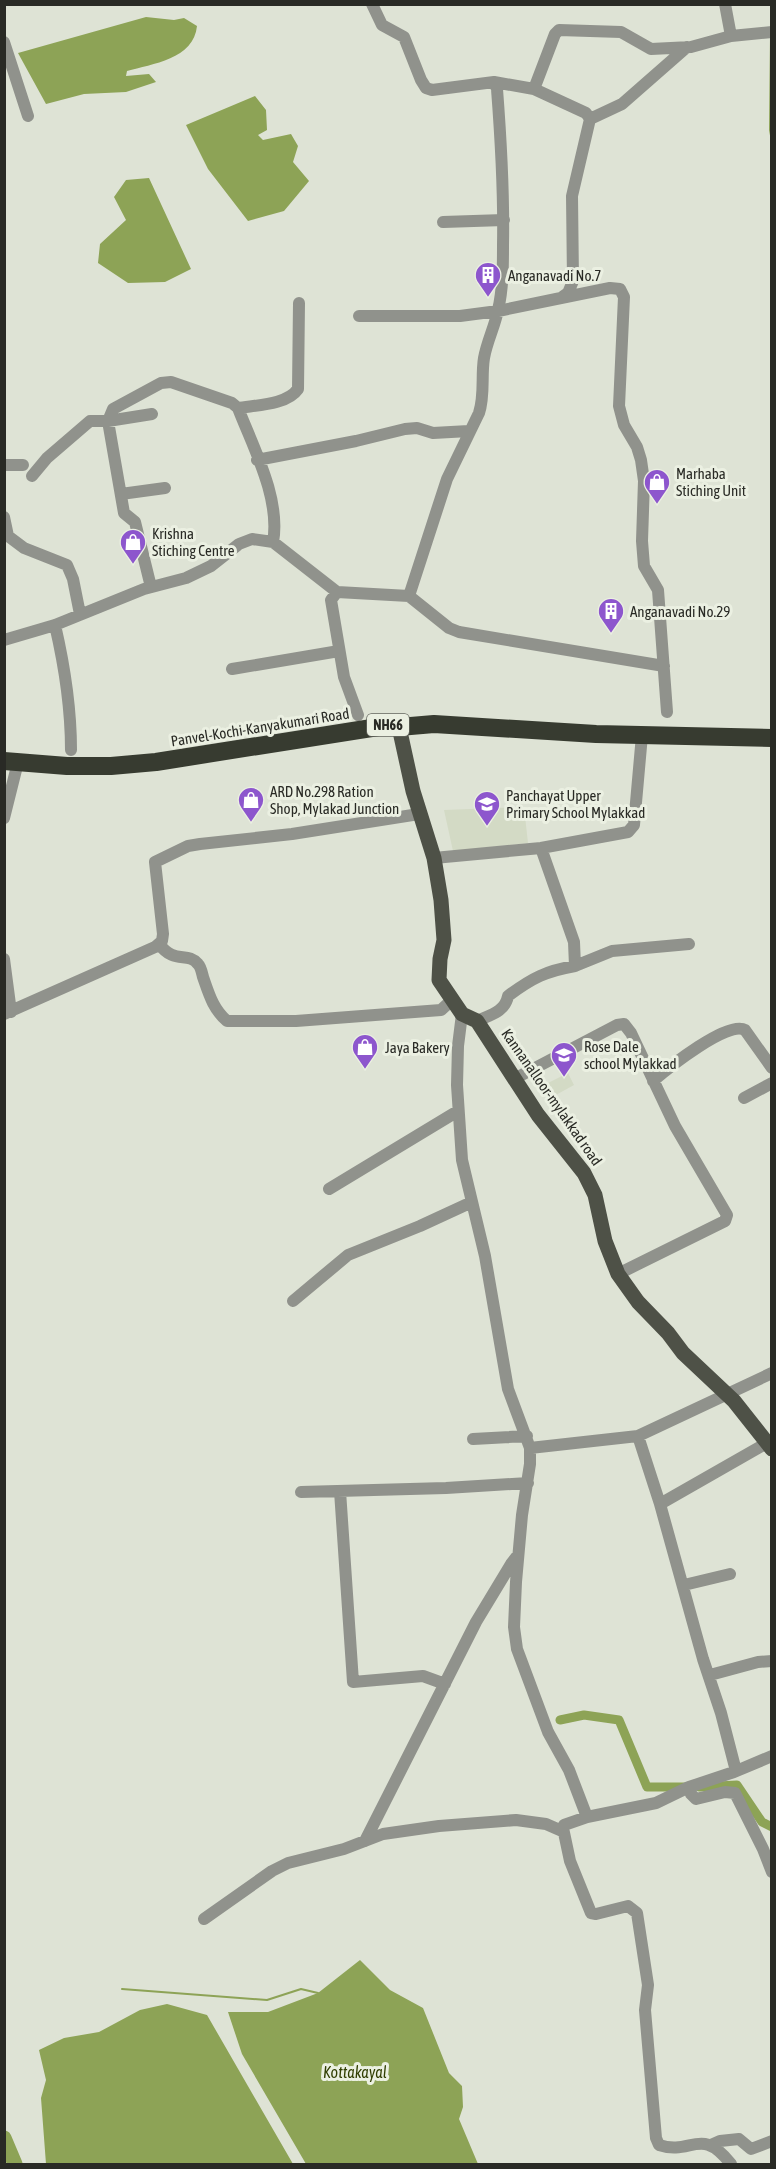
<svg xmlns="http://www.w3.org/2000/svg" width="776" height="2169" viewBox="0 0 776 2169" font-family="'Asap Condensed',sans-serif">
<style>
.built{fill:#d3dac5}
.water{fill:#8da356}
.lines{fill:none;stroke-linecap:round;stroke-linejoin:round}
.stream{stroke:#8da356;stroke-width:2}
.canal{stroke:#8da356;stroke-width:9}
.river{stroke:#8da356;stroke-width:15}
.minor{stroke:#90928c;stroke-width:12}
.major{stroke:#4e5147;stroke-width:15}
.highway{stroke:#373b30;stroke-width:18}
.labels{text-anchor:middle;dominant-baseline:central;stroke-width:6;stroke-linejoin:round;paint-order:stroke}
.shield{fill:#ebf0e2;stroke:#63655e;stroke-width:1.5}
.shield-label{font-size:14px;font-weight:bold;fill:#292a25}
.poi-label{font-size:15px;fill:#292a25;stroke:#ebf0e2;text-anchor:start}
.street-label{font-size:15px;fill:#292a25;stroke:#ebf0e2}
.water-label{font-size:16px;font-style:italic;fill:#313f02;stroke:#ebf0e2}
</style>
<rect width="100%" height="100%" fill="#dee3d5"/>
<path class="built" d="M 524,807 L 528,843 L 453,851 L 444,810 Z
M 568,1073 L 574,1085 L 554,1096 L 546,1084 Z"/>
<path class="water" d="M 146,17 L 174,20 L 184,18 L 197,26 C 194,59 152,64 127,71 L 126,76 L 149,74 L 156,82 L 126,92 L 84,94 L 46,104 L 18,53 Z
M 255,96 L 266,110 L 267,130 L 258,135 L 263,140 L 291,134 L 298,146 L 293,162 L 309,181 L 284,211 L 248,221 L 208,169 L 186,125 Z
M 149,178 L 191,269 L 165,282 L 128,283 L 98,263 L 100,244 L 126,220 L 114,197 L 126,180 Z
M 360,1960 L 390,1990 L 423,2008 L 449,2073 L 462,2086 L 463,2107 L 459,2119 L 478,2164 L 306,2164 L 242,2054 L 228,2012 L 268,2012 L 318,1993 Z
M 167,2004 L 207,2015 L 293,2164 L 46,2164 L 41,2098 L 46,2080 L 39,2050 L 64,2038 L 99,2032 L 140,2010 Z"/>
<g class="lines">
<path class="stream" d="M 771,27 L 772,17
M 771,36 L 770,130 L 772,141
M 122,1989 L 267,2000 L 301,1989 L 318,1993"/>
<path class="canal" d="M 560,1720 L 584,1715 L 619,1720 L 647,1787 L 685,1787
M 699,1787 L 737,1785 L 762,1822 L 772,1827"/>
<path class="river" d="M 4,2138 L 15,2164"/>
<path class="minor" d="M 725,4 L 731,36
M 4,42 L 28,116
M 494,82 L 534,89 L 555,34 L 559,30 L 621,32 L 651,49 L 691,47 L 731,36 L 772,32
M 590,119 L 622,104 L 687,47
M 443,222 L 504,220
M 561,298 L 610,288 L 620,289 L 624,297 L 619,406 L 624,425 L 637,447 L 641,460 L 644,481 L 642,541 L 644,566 L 658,590 L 667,712
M 359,316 L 460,316 L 498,311 L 561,298 L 568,293 L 573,281 L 572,196 L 590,119 L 586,113 L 534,89
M 238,408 C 256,405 287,405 298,389 L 299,303
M 257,460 L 356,441 L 405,429 L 417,428 L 433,433 L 469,431
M 4,465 L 23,465
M 32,476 L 47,458 L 90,421 L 108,421 L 152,414
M 121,494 L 165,488
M 4,517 L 8,536 L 24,548 L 67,565 L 73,579 L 80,614
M 151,587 L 135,522 L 124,513 L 108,421 L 113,409 L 161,383 L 171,382 L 232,403 L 238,408 C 253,447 281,499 273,542
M 409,596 L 449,628 L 459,632 L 664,666
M 55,625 C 65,668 71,706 71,750
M 4,640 L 55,625 L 144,589 L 186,578 L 211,566 L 239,544 L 252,539 L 273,542 L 337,592
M 232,669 L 339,651
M 358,715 L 344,677 L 331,600 L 337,592 L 409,596 L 447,479 L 479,413 C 485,395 481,376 484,358 C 487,341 495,326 498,310 C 503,289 503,266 503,245 C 504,193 501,141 497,89 L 494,82 L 432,90 L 426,88 L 421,80 L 404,37 L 382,25 L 372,4
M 4,818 L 18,762
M 541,848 L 574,942 L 575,966 L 612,951 L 689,944
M 434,858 L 541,848 L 628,832 L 634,825 L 642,735
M 159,944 C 175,965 187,951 198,964 C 201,967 202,973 203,977 C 209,994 213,1009 227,1021 L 296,1021 L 441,1010 L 453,999
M 4,959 L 11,1012
M 4,1014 L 155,947 L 162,941 L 163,934 L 155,862 L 188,846 L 200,844 L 292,834 L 419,814
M 462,1014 L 458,1046 L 457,1085 L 462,1160 L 485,1256 L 508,1389 L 530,1448 L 530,1464 L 522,1515 L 516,1582 L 514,1627 L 517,1649 L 548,1732 L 569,1770 L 587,1817
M 477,1021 C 490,1015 505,1012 508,996 C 532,978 546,971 575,966
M 514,1079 L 617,1025 L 624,1024 L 631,1033 L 675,1126 L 727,1215 L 725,1221 L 618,1274
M 653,1081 C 668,1068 728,1020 745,1030 L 772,1068
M 744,1098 L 772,1083
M 329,1189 L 458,1111
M 293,1301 L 348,1255 L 420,1226 L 472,1202
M 638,1436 L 660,1504 L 703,1659 L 721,1713 L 736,1771
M 473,1439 L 527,1436
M 530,1448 L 638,1436 L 772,1373
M 340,1491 L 353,1682 L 423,1676 L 445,1684
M 301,1492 L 446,1488 L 528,1483
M 660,1504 L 767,1443
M 684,1585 L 730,1574
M 710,1675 L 758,1662 L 772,1661
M 689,1787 L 691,1794 L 696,1799 L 725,1792 L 735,1793 L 763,1849 L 772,1872
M 365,1841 L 476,1622 L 511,1564 L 518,1555
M 204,1919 L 272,1871 L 288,1863 L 344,1849 L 383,1834 L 439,1826 L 516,1820 L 546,1824 L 562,1831
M 711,2145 L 720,2141 L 739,2139 L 751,2149 L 772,2141
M 731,2164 C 701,2125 692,2156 659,2145 L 656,2138 L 645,2010 L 648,1985 L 637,1913 L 628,1906 L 596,1914 L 591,1913 L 570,1861 L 563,1828 L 564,1825 L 587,1817 L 656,1803 L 689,1787 L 734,1772 L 772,1756"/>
<path class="major" d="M 399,727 L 413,791 L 434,858 L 441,900 L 444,940 L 440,959 L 439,980 L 462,1014 L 477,1021 L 538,1115 L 584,1173 L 595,1195 L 605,1241 L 618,1274 L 638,1302 L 668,1333 L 683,1353 L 734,1401 L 772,1449"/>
<path class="highway" d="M 4,761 L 67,766 L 111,766 L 156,762 L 397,724 L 399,727 L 434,724 L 596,734 L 772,738"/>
</g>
<defs>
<g id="building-pin" transform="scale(1.35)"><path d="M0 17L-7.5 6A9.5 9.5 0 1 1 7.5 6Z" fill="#8d56cd" stroke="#ebf0e2"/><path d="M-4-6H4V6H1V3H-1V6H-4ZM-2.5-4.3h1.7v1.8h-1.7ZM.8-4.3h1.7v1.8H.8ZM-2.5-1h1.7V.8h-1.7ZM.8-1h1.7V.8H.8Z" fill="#fff"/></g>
<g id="shop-pin" transform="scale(1.35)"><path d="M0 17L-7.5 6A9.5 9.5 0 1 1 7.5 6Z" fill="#8d56cd" stroke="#ebf0e2"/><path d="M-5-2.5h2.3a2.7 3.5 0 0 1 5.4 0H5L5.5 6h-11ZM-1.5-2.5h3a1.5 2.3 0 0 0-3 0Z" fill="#fff"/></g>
<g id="school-pin" transform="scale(1.35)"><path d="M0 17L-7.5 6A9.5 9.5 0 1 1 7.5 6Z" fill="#8d56cd" stroke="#ebf0e2"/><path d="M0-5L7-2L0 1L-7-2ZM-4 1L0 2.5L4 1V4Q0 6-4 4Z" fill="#fff"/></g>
</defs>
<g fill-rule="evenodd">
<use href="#building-pin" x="488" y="275"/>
<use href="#shop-pin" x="657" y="482"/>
<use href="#shop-pin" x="133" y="542"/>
<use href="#building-pin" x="611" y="611"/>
<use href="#shop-pin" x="251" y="800"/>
<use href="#school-pin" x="487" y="804"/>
<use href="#shop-pin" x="365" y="1047"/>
<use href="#school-pin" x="564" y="1055"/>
</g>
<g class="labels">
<rect class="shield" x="367" y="714" width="42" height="22" rx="4.5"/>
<g class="shield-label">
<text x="388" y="725">NH66</text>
</g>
<g class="poi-label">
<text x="508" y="275">Anganavadi No.7</text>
<text x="676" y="473">Marhaba<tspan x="676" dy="17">Stiching Unit</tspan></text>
<text x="152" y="533">Krishna<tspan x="152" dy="17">Stiching Centre</tspan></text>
<text x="630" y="611">Anganavadi No.29</text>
<text x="270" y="791">ARD No.298 Ration<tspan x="270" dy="17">Shop, Mylakad Junction</tspan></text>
<text x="506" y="795">Panchayat Upper<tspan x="506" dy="17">Primary School Mylakkad</tspan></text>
<text x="584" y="1046">Rose Dale<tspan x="584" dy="17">school Mylakkad</tspan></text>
<text x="385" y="1047">Jaya Bakery</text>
</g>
<g class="street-label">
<text transform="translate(260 727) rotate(-9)">Panvel-Kochi-Kanyakumari Road</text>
<text transform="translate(552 1097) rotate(55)">Kannanalloor-mylakkad road</text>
</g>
<g class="water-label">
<text x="355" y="2072">Kottakayal</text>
</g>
</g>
<rect width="776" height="2169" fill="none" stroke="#292a25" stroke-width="12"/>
</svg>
